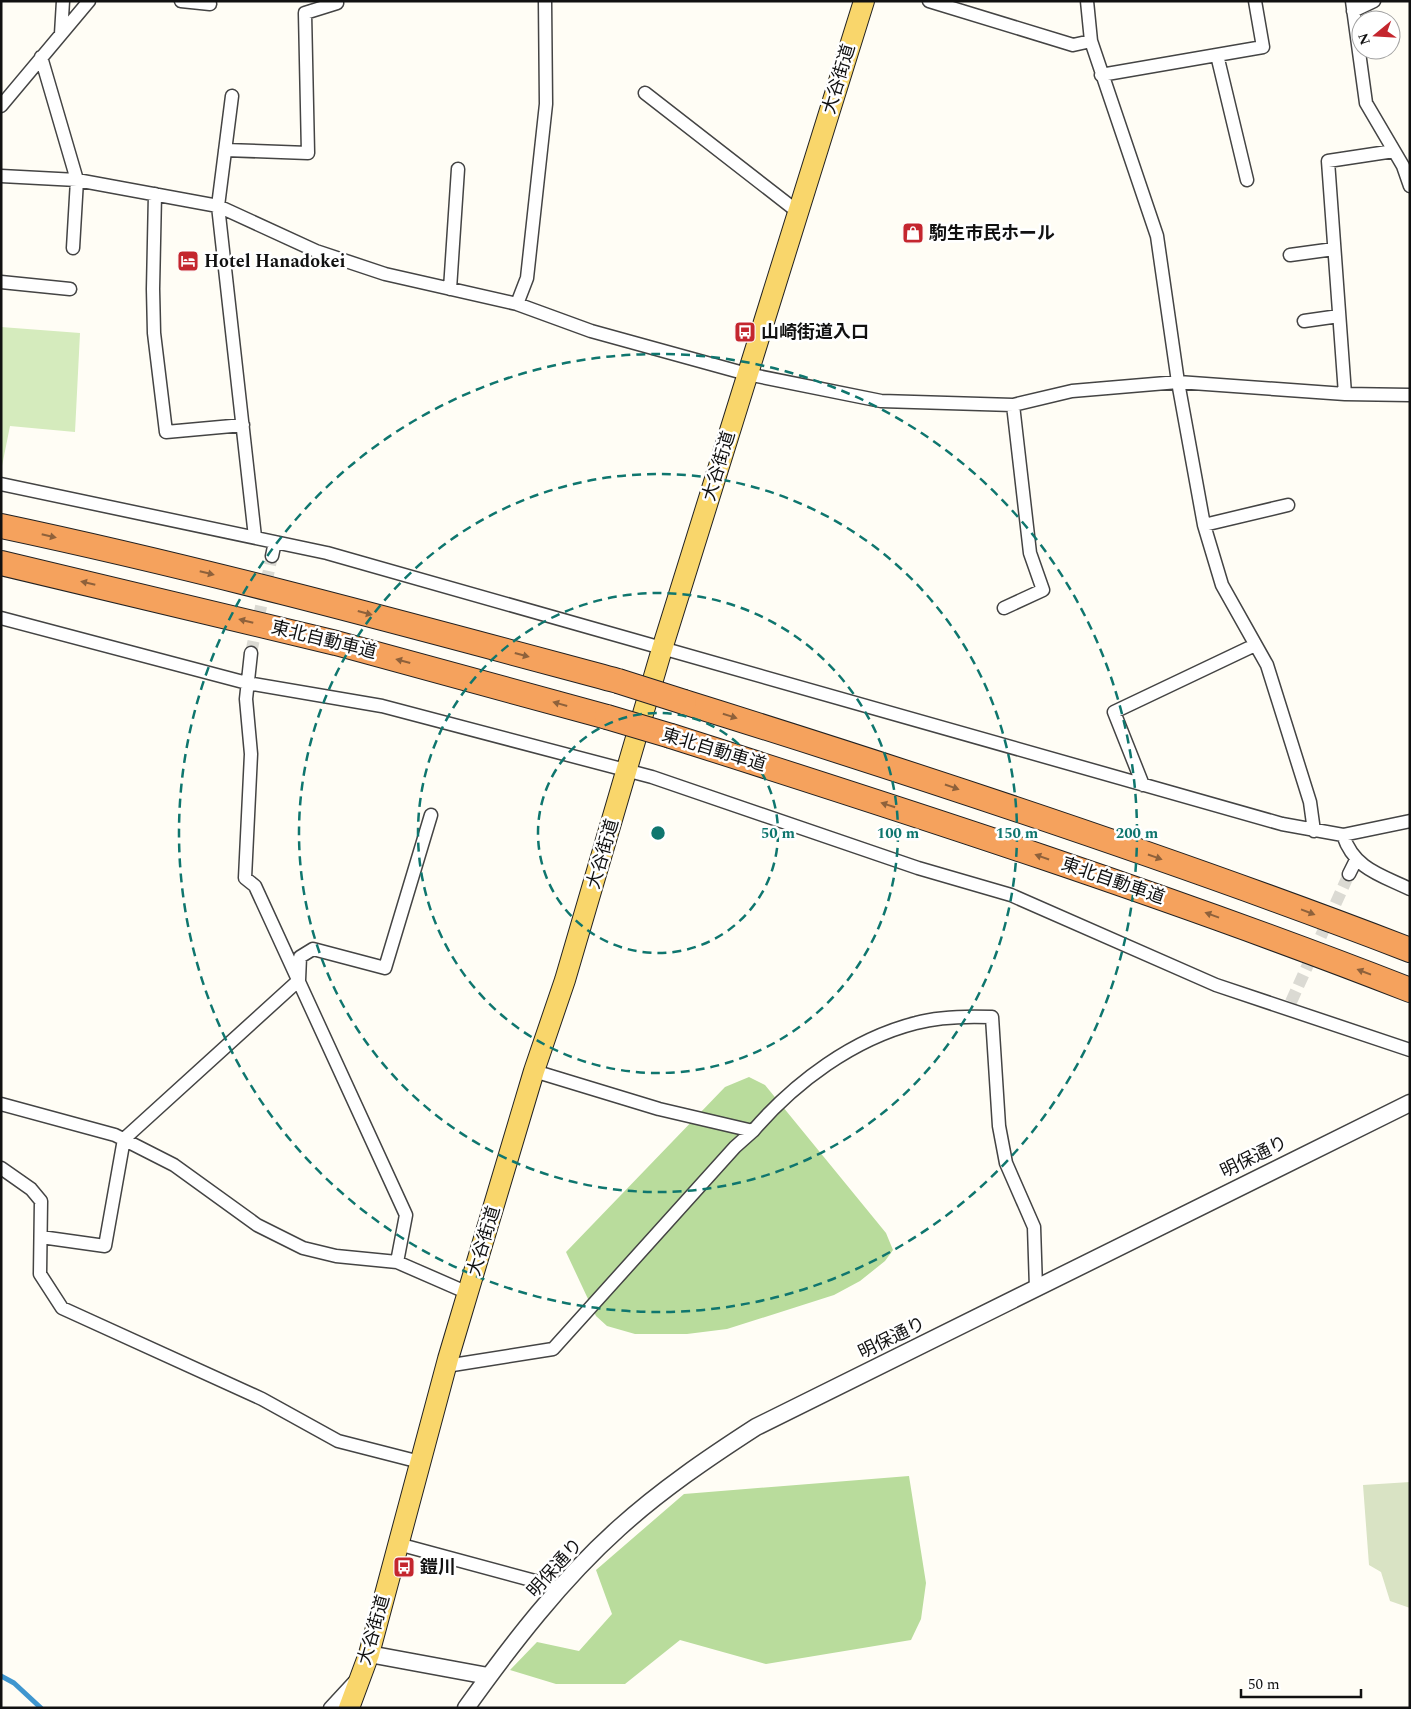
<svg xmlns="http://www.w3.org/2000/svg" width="1411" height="1709" viewBox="0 0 1411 1709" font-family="Spectral,'Noto Sans JP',serif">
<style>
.green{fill:#d5ebbd}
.forest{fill:#b9dc9c}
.cemetery{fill:#d9e3c4}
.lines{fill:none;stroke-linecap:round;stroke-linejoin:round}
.stream{stroke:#3f96cf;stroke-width:5}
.minor-tunnel{stroke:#dbdad3;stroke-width:12;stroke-dasharray:12 6;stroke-linecap:butt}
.minor-casing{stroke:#444;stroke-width:15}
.tertiary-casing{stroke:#444;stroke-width:19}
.primary-casing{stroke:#222;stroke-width:22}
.motorway-casing{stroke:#222;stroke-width:26}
.minor{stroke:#fff;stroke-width:12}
.tertiary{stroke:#fff;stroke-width:16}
.primary{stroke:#f9d66b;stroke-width:20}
.motorway{stroke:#f5a25d;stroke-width:24}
.motorway-bridge-casing{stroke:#222;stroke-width:26;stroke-linecap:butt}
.motorway-bridge{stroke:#f5a25d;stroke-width:24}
.oneway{fill:#8e613b}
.ring{fill:none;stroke:#0f766e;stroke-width:2.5;stroke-dasharray:9 6}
.labels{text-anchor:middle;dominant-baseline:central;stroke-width:5;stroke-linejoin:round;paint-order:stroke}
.street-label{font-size:18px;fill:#111;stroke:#fff}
.poi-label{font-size:18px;font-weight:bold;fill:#111;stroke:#fff;text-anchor:start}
.centre{fill:#0f766e;stroke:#fff;stroke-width:2.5}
.ring-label{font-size:15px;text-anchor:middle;font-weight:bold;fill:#0f766e;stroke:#fff;stroke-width:5;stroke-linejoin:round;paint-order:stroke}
</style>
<rect width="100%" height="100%" fill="#fffdf5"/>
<path class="green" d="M 1,327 L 80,333 L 75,432 L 10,426 L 2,466 Z"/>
<path class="forest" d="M 749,1077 L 765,1085 L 886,1233 L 893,1250 L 885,1261 L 860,1281 L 834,1295 L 727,1329 L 687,1334 L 635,1334 L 607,1326 L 596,1316 L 566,1252 L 725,1087 Z
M 909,1476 L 926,1583 L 921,1619 L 911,1640 L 766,1664 L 680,1640 L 625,1684 L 556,1684 L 510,1670 L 537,1642 L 579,1651 L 612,1614 L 596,1570 L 684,1494 Z"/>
<path class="cemetery" d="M 1410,1482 L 1410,1608 L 1390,1601 L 1381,1572 L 1369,1565 L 1363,1485 Z"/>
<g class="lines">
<path class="stream" d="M 1,1676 L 14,1683 L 41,1708"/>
<path class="minor-tunnel" d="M 251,653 L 272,556
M 1291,1002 L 1349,874"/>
<g class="minor-casing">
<path id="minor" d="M 181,1 L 210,4
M 929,1 L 1073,45 L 1091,41
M 1087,1 L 1091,41 L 1157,236 L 1178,382 L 1204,525 L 1222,585 L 1267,665 L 1310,802 L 1314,831
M 1352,1 L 1366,103 L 1403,166 L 1410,186
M 1353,11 L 1374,1
M 61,34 L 63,1
M 1217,55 L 1247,180
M 41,57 L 77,180 L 73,248
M 1101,75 L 1263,47 L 1255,1
M 645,93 L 798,212
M 232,96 L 218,206 L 255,537
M 1,106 L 89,1
M 225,150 L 308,153 L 305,13 L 337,3
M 1,176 L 77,180 L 218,206 L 316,251 L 385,274 L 517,304 L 591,331 L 747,374 L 881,401 L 1013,405 L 1072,391 L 1178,382 L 1345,394 L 1410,395
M 155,194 L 153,289 L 154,333 L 166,432 L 243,425
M 1290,255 L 1334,249
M 1,282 L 70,289
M 450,289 L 458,169
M 517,304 L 527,278 L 546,104 L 545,1
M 1304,321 L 1339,316
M 1345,394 L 1328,161 L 1394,151
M 1,484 L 327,553 L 1282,824 L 1343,835 C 1354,869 1381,875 1410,889
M 1204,525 L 1288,505
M 272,556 L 275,542
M 1004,608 L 1043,590 L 1030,553 L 1013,405
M 1,618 L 247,683 L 382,706 L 652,777 L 918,868 L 1011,895 L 1216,985 L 1410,1050
M 251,653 L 246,699 L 251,754 L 245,878 L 255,886 L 406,1215 L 397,1262
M 1143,785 L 1114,712 L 1255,645
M 1343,835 L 1410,821
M 1349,874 L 1356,860
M 534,1071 L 659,1109 L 753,1131 C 795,1082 853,1039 916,1023 C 941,1016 967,1016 992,1017 L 999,1126 L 1006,1163 L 1034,1227 L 1036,1288
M 1,1104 L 115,1135 L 174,1165 L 257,1225 L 303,1248 L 336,1256 L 397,1262 L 468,1293
M 1,1168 L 31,1189 L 41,1201 L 40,1274 L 62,1308 L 262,1399 L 338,1441 L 420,1462
M 41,1237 L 105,1246 L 124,1139 L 299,980 L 300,957 L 313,949 L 385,968 L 431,815
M 446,1366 L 553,1349 L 735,1147 L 753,1131
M 398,1544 L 561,1588
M 330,1708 L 354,1682"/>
</g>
<g class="tertiary-casing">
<path id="tertiary" d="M 369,1654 L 488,1676
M 466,1708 C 511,1645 561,1580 619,1528 C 661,1490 708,1458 756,1427 L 1410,1103"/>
</g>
<g class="primary-casing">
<path id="primary" d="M 349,1708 L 369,1654 L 448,1359 L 534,1071 L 565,980 L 662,649 L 864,1"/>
</g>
<g class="motorway-casing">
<path id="motorway" d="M 1,526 C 209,570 413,626 618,681
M 1,563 L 336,643 L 607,717
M 684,702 C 928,778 1171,858 1410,950
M 671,736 C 919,815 1167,895 1410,990"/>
</g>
<use href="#minor" class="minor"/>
<use href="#tertiary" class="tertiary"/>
<use href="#primary" class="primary"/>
<use href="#motorway" class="motorway"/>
<g class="motorway-bridge-casing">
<path id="motorway-bridge" d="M 618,681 L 684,702
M 607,717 L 671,736"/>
</g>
<use href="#motorway-bridge" class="motorway-bridge"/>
</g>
<defs><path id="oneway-solid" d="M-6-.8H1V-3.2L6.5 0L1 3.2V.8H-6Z" transform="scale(1.25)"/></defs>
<g class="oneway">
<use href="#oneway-solid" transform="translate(49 536) rotate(13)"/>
<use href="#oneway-solid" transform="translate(207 573) rotate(14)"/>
<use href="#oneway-solid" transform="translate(88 583) rotate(-167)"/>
<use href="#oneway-solid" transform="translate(365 613) rotate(15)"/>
<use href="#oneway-solid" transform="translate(246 621) rotate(-166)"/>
<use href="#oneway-solid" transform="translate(522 655) rotate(15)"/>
<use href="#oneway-solid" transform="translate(403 661) rotate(-165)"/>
<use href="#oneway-solid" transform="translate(560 704) rotate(-164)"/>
<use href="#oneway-solid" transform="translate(730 716) rotate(17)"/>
<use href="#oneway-solid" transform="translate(952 787) rotate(19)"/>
<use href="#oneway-solid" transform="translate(888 805) rotate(-162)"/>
<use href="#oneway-solid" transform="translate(1042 857) rotate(-161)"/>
<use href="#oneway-solid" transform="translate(1155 857) rotate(19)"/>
<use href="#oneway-solid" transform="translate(1308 912) rotate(21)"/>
<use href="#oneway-solid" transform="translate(1212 915) rotate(-160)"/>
<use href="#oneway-solid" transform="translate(1364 972) rotate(-159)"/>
</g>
<g class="ring">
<circle cx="658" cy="833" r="120"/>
<circle cx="658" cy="833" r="240"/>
<circle cx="658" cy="833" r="359"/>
<circle cx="658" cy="833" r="479"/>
</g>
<defs>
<g id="shop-square" transform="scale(1.125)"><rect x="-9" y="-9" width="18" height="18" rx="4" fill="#c4262e" stroke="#fff"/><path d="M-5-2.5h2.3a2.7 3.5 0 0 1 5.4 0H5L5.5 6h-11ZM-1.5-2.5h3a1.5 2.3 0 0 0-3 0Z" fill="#fff"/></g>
<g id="hotel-square" transform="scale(1.125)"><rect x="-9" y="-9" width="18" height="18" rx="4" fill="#c4262e" stroke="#fff"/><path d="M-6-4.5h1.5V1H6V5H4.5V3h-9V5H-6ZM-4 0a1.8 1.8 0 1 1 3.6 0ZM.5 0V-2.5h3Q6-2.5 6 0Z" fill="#fff"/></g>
<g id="bus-square" transform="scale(1.125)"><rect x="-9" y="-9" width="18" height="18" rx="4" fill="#c4262e" stroke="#fff"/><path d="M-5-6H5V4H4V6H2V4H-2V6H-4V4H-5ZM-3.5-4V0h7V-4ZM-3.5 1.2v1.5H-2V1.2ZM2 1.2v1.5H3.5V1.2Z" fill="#fff"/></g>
</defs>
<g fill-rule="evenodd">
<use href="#shop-square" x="913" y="233"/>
<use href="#hotel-square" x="188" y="261"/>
<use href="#bus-square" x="745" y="332"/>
<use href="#bus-square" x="404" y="1567"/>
</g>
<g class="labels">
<g class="street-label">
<text transform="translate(839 79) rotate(-73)">大谷街道</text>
<text transform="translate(719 466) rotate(-73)">大谷街道</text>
<text transform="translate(324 640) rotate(14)">東北自動車道</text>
<text transform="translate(714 750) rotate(17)">東北自動車道</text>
<text transform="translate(603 854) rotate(-74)">大谷街道</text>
<text transform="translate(1113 881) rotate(19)">東北自動車道</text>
<text transform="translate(1254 1157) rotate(-26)">明保通り</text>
<text transform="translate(484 1241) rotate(-73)">大谷街道</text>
<text transform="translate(892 1338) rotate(-26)">明保通り</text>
<text transform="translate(555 1568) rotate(-48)">明保通り</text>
<text transform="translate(374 1630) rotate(-74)">大谷街道</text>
</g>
<g class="poi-label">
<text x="929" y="233">駒生市民ホール</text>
<text x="204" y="261">Hotel Hanadokei</text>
<text x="761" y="332">山崎街道入口</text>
<text x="420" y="1567">鎧川</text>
</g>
</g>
<circle cx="658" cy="833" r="8" class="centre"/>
<g class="ring-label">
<text x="778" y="838">50 m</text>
<text x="898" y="838">100 m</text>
<text x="1017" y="838">150 m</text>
<text x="1137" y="838">200 m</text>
</g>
<rect width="1411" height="1709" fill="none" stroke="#111111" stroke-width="5"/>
<g transform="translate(1376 35) rotate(252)"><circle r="24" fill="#ffffff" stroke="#a0a0a0"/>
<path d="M0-4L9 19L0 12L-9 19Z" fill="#c4262e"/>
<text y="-8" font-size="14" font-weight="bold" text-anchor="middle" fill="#111111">N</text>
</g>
<path d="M1241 1689v8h120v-8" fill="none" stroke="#111111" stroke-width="2.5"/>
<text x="1248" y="1689" font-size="15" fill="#111111" stroke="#ffffff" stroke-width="4" paint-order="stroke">50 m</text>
</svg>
